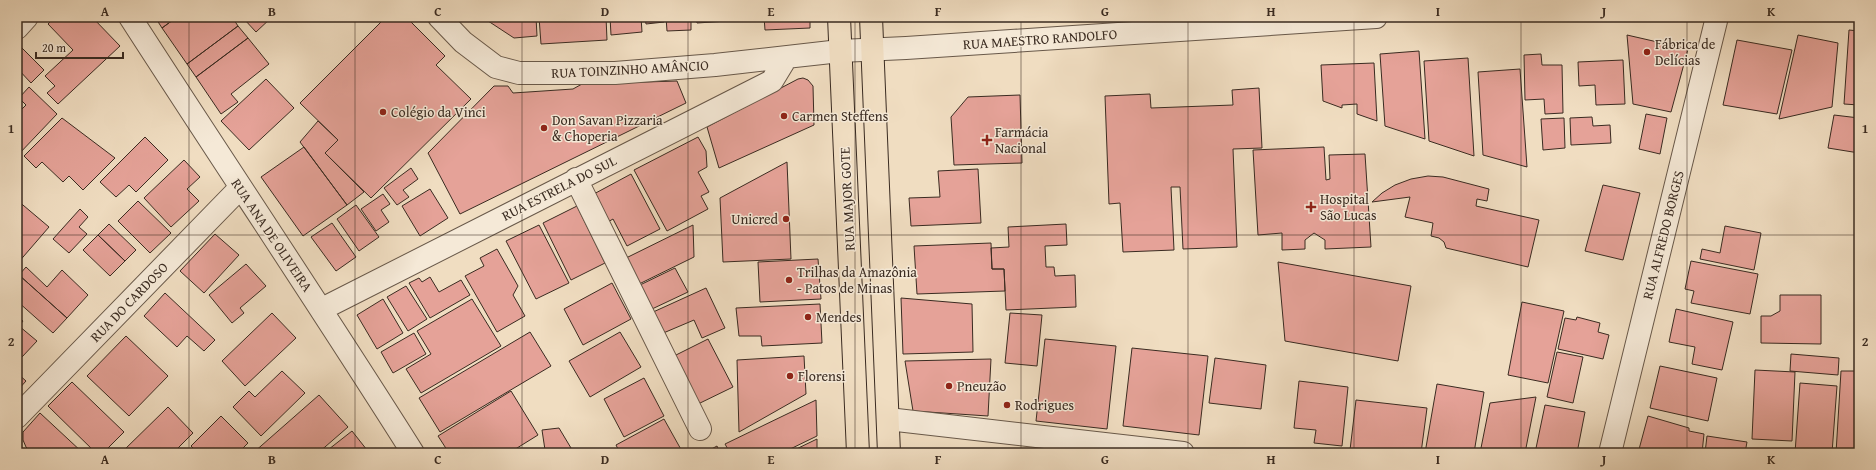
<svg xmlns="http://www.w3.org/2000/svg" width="1876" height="470" viewBox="0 0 1876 470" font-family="'Gentium Book Plus',serif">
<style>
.building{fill:#e5a298;stroke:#3a2b21}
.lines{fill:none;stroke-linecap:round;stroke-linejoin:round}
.minor-casing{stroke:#685849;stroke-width:24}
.major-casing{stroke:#3a2b21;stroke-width:24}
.minor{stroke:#f5e9d7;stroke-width:22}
.major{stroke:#f0ddc1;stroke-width:22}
.grid{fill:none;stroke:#3a2b21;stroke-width:1;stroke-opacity:0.55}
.poi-dot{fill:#8f2418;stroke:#f5e9d7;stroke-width:1.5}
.labels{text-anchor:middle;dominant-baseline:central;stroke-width:3;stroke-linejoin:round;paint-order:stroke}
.street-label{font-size:14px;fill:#3a2b21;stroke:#f5e9d7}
.poi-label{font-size:14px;fill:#3a2b21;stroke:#f5e9d7;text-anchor:start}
.neatline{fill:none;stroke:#3a2b21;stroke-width:1.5}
.grid-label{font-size:13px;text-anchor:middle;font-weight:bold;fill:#3a2b21}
</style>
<rect width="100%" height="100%" fill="#f0ddc1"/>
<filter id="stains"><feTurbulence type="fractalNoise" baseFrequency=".005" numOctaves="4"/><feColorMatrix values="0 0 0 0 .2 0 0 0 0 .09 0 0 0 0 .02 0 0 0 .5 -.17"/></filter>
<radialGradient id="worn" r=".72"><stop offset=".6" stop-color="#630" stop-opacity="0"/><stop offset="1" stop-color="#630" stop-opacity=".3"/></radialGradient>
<path class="building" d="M 55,17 L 92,17 L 120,46 L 58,104 L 47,93 L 55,86 L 45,76 L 73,50 L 48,24 Z
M 155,17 L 177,17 L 162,28 Z
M 177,17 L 232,17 L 238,26 L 187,64 L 162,28 Z
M 246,17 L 272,17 L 256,32 L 244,19 Z
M 386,17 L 406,17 L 445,56 L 436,65 L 471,99 L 371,198 L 325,153 L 338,140 L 300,103 Z
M 482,17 L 536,17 L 537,36 L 514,38 Z
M 539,17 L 606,17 L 607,40 L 541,44 Z
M 610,17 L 641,17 L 642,32 L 611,35 Z
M 645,17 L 664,17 L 664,22 L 646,24 Z
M 666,17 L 691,17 L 691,30 L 667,31 Z
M 696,17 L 727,17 L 727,21 L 697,23 Z
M 764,17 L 810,17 L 810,28 L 765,30 Z
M 238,26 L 248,38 L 196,77 L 187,64 Z
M 1849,30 L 1859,31 L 1859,105 L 1844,104 Z
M 1627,35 L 1688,49 L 1671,112 L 1633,104 Z
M 1798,35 L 1838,43 L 1832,107 L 1779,119 Z
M 248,38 L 269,64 L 231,94 L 238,102 L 221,114 L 196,77 Z
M 1737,40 L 1792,50 L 1777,114 L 1723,105 Z
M 19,45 L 44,70 L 31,83 L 17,68 L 17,47 Z
M 1419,51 L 1425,139 L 1385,126 L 1380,54 Z
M 1541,54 L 1542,65 L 1562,65 L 1563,113 L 1545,114 L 1544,99 L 1525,100 L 1524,55 Z
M 1468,58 L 1474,156 L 1429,141 L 1424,61 Z
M 1623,60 L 1625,104 L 1596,105 L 1595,85 L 1579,86 L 1578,62 Z
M 1374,63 L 1377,121 L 1357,114 L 1357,104 L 1342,105 L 1342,108 L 1323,101 L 1321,65 Z
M 1520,69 L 1527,167 L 1483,155 L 1478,72 Z
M 803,78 L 808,80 L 813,86 L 814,125 L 719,168 L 707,127 L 798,79 Z
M 266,79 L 294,108 L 249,150 L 221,121 Z
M 677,81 L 686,103 L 460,214 L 428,153 L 494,86 L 508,86 L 513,93 L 573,89 L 582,84 Z
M 29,87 L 57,114 L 17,156 L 17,114 L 26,105 L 19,98 Z
M 1259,88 L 1262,148 L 1233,149 L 1237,247 L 1183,249 L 1180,187 L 1171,187 L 1174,250 L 1123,252 L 1120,203 L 1109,204 L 1105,96 L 1150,94 L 1151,108 L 1233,105 L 1232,90 Z
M 1020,95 L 1022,163 L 954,165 L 951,117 L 968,97 Z
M 1646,114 L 1667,118 L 1660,154 L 1639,149 Z
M 1834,115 L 1859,118 L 1859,153 L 1828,148 Z
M 1592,117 L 1593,126 L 1610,125 L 1611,143 L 1571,145 L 1570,118 Z
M 62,118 L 115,158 L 83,190 L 69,176 L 63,182 L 42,162 L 36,168 L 24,156 Z
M 1564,118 L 1565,148 L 1543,150 L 1541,119 Z
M 318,121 L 338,140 L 325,153 L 364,192 L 347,205 L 300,142 Z
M 145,137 L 168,160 L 136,192 L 129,185 L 116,197 L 100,182 Z
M 698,137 L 706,151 L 707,167 L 698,172 L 709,192 L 701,196 L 708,209 L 667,231 L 634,170 Z
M 304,147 L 347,205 L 303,236 L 261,177 Z
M 1324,147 L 1326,180 L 1330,179 L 1329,155 L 1365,154 L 1371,247 L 1325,249 L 1325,240 L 1314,233 L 1305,240 L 1305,249 L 1282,250 L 1282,233 L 1258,235 L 1253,150 Z
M 184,160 L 200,177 L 187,189 L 199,201 L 171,227 L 144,198 Z
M 787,162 L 791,259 L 723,262 L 720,198 Z
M 411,168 L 418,179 L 403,190 L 409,197 L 397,205 L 384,188 Z
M 978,169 L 981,223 L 911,226 L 909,198 L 940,197 L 938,171 Z
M 631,174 L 660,229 L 627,246 L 613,219 L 606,223 L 592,195 Z
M 1428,176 L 1443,177 L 1489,189 L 1487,201 L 1477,199 L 1476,206 L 1539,220 L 1528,267 L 1446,248 L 1444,242 L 1439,238 L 1431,236 L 1433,223 L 1405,217 L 1410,197 L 1372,202 L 1382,193 L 1395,185 L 1411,179 Z
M 1603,185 L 1640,193 L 1623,260 L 1585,251 Z
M 430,189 L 448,218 L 420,236 L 402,206 Z
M 383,194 L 390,204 L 381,210 L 389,222 L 376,231 L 361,209 Z
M 17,200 L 49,227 L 17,264 Z
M 138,201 L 171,233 L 150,253 L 118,221 Z
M 356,205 L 379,237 L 359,251 L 337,219 Z
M 577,206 L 605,263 L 571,280 L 543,223 Z
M 80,209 L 88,217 L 79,227 L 87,234 L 69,253 L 53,239 Z
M 332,223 L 356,257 L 336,271 L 311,237 Z
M 109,224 L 136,250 L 125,261 L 98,235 Z
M 1066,224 L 1067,245 L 1045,246 L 1046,267 L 1054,267 L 1055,276 L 1075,275 L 1076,307 L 1006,310 L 1004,269 L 992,269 L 991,248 L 1009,247 L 1008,227 Z
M 539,225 L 569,283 L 536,299 L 506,241 Z
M 693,225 L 694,257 L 635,286 L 622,260 Z
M 1725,226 L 1761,233 L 1754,270 L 1700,259 L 1702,249 L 1720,253 Z
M 215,234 L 239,255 L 204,293 L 180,271 Z
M 98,235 L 125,261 L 110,276 L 83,250 Z
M 991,243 L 992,269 L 1004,269 L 1005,291 L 917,294 L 914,246 Z
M 497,249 L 518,286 L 513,295 L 525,316 L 497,332 L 465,276 L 484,266 L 480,258 Z
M 818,259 L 821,299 L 760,302 L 758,262 Z
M 1691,261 L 1758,274 L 1750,314 L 1691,303 L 1694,291 L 1685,289 Z
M 1278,262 L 1411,286 L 1398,361 L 1285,341 Z
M 246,264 L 266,286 L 240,308 L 244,313 L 232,323 L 209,295 Z
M 26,267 L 47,287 L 62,270 L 88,295 L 67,318 L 19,275 Z
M 675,268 L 688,292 L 652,309 L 640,285 Z
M 19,275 L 67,318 L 53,333 L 17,301 L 17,278 Z
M 430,277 L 439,292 L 461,280 L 470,295 L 430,318 L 409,283 L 419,278 L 422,282 Z
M 612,283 L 631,319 L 583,345 L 564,309 Z
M 406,286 L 427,319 L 408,331 L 387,297 Z
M 706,288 L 725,328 L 702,338 L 694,320 L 661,334 L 651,313 Z
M 165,293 L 215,340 L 204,351 L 187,336 L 177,347 L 144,316 Z
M 1780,295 L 1821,295 L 1821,344 L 1761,343 L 1761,316 L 1771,316 L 1780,311 Z
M 901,298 L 972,304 L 973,352 L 903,354 Z
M 383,299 L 403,333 L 377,349 L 357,315 Z
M 472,299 L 501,346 L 421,393 L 406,369 L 431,354 L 417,331 Z
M 1522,302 L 1564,311 L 1548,383 L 1508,375 Z
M 820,304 L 822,343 L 762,346 L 761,336 L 739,336 L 736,308 Z
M 1676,309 L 1733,322 L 1722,370 L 1692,364 L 1695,347 L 1669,342 Z
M 272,313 L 296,338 L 245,386 L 222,361 Z
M 1010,313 L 1042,315 L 1037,366 L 1005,363 Z
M 17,316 L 23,321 L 19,326 L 37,341 L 22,357 L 17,353 Z
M 1577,317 L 1600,323 L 1598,332 L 1609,335 L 1603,359 L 1558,349 L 1565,318 L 1576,320 Z
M 530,332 L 551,366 L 440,432 L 419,398 Z
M 620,332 L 641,367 L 590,397 L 569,361 Z
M 414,333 L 426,354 L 393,373 L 381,352 Z
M 126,336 L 168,376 L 129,416 L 87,376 Z
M 708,339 L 733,387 L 696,405 L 672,357 Z
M 1045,339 L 1116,346 L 1107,429 L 1036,421 Z
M 1132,348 L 1208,356 L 1199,435 L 1123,426 Z
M 1557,352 L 1583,357 L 1573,403 L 1547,397 Z
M 1791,354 L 1839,358 L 1838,375 L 1790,371 Z
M 804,356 L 806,394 L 739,432 L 737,360 Z
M 1215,358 L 1266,365 L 1261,409 L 1209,403 Z
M 991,359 L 988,416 L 913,411 L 905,361 Z
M 1660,366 L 1717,378 L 1708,421 L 1650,408 Z
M 1755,370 L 1795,372 L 1792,441 L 1752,439 Z
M 282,371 L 305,393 L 261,436 L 233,407 L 249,391 L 255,397 Z
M 1841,371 L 1859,371 L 1859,453 L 1836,453 Z
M 17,373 L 26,381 L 17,391 Z
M 644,378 L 664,416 L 624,437 L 604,399 Z
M 1299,381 L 1348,387 L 1342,446 L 1314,443 L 1316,430 L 1294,428 Z
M 72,382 L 124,432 L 103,453 L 96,453 L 48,406 Z
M 1800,383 L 1837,386 L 1832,453 L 1795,453 Z
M 1437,384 L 1484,392 L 1474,453 L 1425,453 Z
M 511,391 L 538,435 L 509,453 L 449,453 L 438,436 Z
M 319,395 L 348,427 L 318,453 L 253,453 Z
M 1536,397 L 1525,453 L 1480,453 L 1490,403 Z
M 816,400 L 817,436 L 782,453 L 730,453 L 725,444 Z
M 1356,400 L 1427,408 L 1421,453 L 1375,453 L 1350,450 Z
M 1545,405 L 1585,412 L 1577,453 L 1535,453 Z
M 168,407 L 193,433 L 173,453 L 121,453 Z
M 40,413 L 83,453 L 32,453 L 26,447 L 23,440 L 23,432 Z
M 221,416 L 248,443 L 238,453 L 198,453 L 191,446 Z
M 1648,416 L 1689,428 L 1689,431 L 1704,434 L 1702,453 L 1638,453 Z
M 664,419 L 683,453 L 620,453 L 616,445 Z
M 559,428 L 574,453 L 540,453 L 545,450 L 542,430 Z
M 352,431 L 367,450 L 363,453 L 324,453 Z
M 1707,436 L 1747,442 L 1745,453 L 1705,453 Z
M 817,439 L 817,453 L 788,453 Z
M 717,446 L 720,453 L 704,453 Z"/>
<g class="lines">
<g class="minor-casing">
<path id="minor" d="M 130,17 C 224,163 321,307 413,453
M 439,17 L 463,42 L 496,67 L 519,73 L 615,73 L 715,65 L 840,51 L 906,48 L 1376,17
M 17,28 L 27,17
M 576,179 L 700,429
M 322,309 L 772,81 L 786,58
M 17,417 L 240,188
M 888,419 L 1183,453
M 1610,453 L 1717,17"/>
</g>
<g class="major-casing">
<path id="major" d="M 839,17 L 858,453
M 871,17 L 889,453"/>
</g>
<use href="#minor" class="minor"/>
<use href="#major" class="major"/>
</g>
<path class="grid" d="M 189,17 L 189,453M 355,17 L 355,453M 522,17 L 522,453M 688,17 L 688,453M 855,17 L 855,453M 1021,17 L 1021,453M 1188,17 L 1188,453M 1354,17 L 1354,453M 1521,17 L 1521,453M 1687,17 L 1687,453M 17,235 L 1859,235"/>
<g class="poi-dot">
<circle cx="1647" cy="52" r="4"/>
<circle cx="383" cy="112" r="4"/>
<circle cx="784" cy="116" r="4"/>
<circle cx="544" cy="128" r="4"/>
<path d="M985 134h4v4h4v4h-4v4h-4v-4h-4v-4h4z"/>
<path d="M1309 201h4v4h4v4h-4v4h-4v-4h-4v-4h4z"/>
<circle cx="786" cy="219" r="4"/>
<circle cx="789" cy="280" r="4"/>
<circle cx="808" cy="317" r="4"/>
<circle cx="790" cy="376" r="4"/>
<circle cx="949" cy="386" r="4"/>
<circle cx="1007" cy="405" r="4"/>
</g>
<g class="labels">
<g class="street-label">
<text transform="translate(1040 39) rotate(-4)">RUA MAESTRO RANDOLFO</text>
<text transform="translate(630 69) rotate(-3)">RUA TOINZINHO AMÂNCIO</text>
<text transform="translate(559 188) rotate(-27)">RUA ESTRELA DO SUL</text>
<text transform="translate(847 199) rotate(-93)">RUA MAJOR GOTE</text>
<text transform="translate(272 235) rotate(56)">RUA ANA DE OLIVEIRA</text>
<text transform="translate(1663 235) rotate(-76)">RUA ALFREDO BORGES</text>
<text transform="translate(129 302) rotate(-46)">RUA DO CARDOSO</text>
</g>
<g class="poi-label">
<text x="1655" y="44">Fábrica de<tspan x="1655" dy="16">Delícias</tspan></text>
<text x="391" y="112">Colégio da Vinci</text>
<text x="792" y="116">Carmen Steffens</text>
<text x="552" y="120">Don Savan Pizzaria<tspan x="552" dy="16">&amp; Choperia</tspan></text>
<text x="995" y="132">Farmácia<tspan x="995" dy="16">Nacional</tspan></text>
<text x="1320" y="199">Hospital<tspan x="1320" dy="16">São Lucas</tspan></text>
<text x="778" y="219" text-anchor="end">Unicred</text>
<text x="797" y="272">Trilhas da Amazônia<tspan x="797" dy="16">- Patos de Minas</tspan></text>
<text x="816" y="317">Mendes</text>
<text x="798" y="376">Florensi</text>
<text x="957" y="386">Pneuzão</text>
<text x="1015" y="405">Rodrigues</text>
</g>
</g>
<rect width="1876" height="470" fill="none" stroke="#f0ddc1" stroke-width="44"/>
<path d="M36 52v6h87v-6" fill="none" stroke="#3a2b21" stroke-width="2"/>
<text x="42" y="52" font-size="12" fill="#3a2b21" stroke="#f5e9d7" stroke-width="3" paint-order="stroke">20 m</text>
<rect x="22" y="22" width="1832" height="426" class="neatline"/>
<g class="grid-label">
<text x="105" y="16">A</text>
<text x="272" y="16">B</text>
<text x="438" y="16">C</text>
<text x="605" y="16">D</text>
<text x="771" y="16">E</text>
<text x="938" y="16">F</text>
<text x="1105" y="16">G</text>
<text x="1271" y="16">H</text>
<text x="1438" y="16">I</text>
<text x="1604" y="16">J</text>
<text x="1771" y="16">K</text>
<text x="11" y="133">1</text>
<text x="1865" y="133">1</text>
<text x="11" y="346">2</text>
<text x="1865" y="346">2</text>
<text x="105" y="464">A</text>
<text x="272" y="464">B</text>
<text x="438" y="464">C</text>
<text x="605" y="464">D</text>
<text x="771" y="464">E</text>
<text x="938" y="464">F</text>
<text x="1105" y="464">G</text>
<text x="1271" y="464">H</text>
<text x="1438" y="464">I</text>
<text x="1604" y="464">J</text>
<text x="1771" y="464">K</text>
</g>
<rect width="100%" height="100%" filter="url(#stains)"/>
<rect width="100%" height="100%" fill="url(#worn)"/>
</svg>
